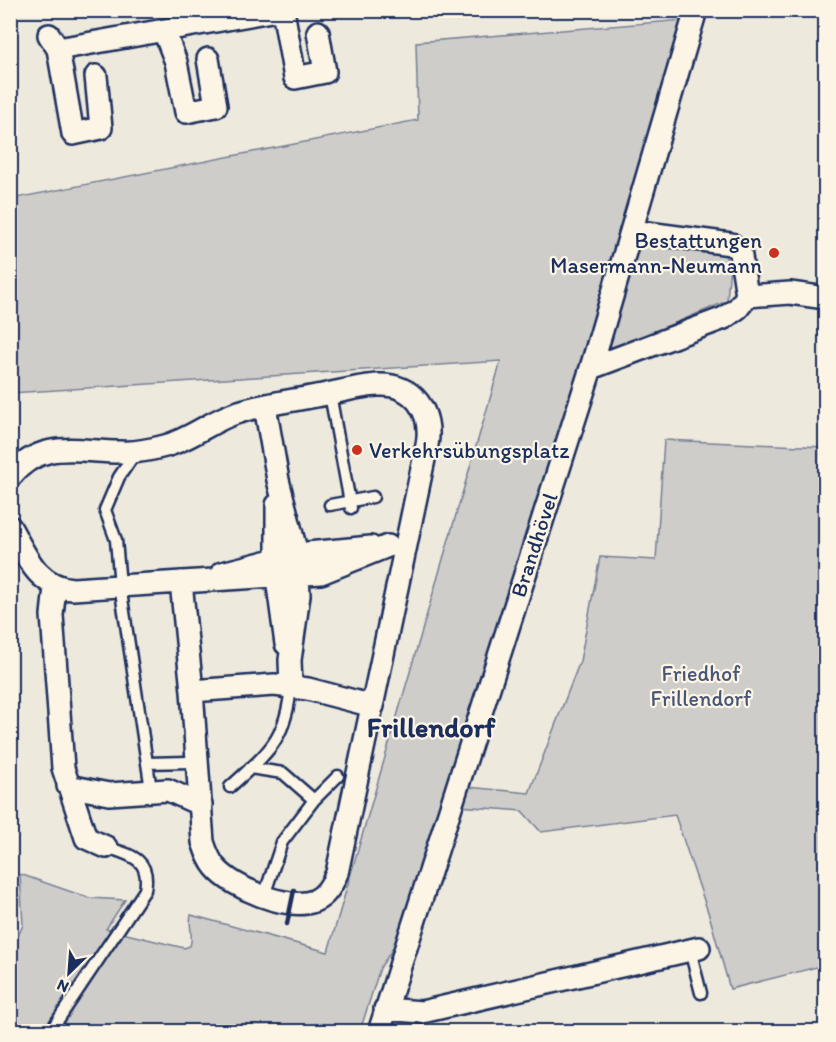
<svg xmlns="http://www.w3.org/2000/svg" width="836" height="1042" viewBox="0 0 836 1042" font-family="Itim,sans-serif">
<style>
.green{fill:#cfcdca;stroke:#757e94;stroke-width:1.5}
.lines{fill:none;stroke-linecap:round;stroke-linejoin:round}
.lane-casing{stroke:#1b2f5e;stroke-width:15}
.street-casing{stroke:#1b2f5e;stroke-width:26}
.lane{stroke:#fcf5e5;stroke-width:10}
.street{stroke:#fcf5e5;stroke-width:21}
.rail{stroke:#1b2f5e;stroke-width:4.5}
.poi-dot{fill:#c8321e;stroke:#fcf5e5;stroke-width:2}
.labels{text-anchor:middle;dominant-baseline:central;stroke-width:4.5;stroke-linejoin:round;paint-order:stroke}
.poi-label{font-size:22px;fill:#1b2f5e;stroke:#fcf5e5;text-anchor:end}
.street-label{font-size:22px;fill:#1b2f5e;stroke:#fcf5e5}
.park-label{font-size:22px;fill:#485679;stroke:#fcf5e5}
.district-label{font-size:28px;font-weight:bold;fill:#1b2f5e;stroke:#fcf5e5}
</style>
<rect width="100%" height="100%" fill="#eee9dd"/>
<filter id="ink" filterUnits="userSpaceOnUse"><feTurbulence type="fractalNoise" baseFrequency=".0167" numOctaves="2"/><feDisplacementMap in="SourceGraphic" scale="12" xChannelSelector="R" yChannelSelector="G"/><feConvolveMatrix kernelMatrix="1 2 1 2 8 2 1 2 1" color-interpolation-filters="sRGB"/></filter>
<g filter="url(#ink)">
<path class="green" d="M 684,20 L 614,263 L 401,936 L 380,968 L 360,1031 L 11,1031 L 11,952 L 23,925 L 20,874 L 89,898 L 125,900 L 106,929 L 184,948 L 190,946 C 194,936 188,926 191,915 L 328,952 L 501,361 L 11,393 L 11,199 L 418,120 L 416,42 Z
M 634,236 L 723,252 L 730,265 L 727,301 L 598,356 Z
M 664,440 L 825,447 L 825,965 L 730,989 L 710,918 L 675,815 L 541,832 L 522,811 L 459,806 L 468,787 L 529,793 L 580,661 L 600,557 L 656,560 Z"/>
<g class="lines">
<g class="lane-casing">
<path id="lane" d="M 330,394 L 351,508
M 330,505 L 373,497
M 120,585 L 116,540 L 105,510 L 119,477 L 136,452
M 121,592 L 150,783
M 147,763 L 189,762
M 250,768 L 283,773 L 314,800
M 230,787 C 268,752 286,741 291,686
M 264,896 L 282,842 L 314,800 L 338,776
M 690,950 L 701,993
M 50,1032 L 145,890 C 151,859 131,855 106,847"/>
</g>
<g class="street-casing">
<path id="street" d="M 283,10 L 295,78 L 325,72 L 318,32
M 164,31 L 176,62 L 186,112 L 216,106 L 208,59
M 49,35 L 58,49 L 277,10
M 58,49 L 73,134 L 101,128 L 96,76
M 632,231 L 731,244 L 740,250 L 747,296
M 591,368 L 724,318 L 738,308 L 747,296 L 790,293 L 826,298
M 265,406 L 278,480 L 297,554 L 299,595 L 290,660 L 291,686
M 10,477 C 42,438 77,452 120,452 C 135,453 150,450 165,446 C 192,439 213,419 239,412 C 264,404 290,401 316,396 C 336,393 358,386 378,385 C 414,383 433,413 427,445 L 337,873 C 332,885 326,896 314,901 C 288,911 232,888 215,867 C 209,860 206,851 203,842 L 192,691 L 181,582
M 277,505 L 277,578 L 286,644
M 10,527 C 26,555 37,587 73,589 L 321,573 L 388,546
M 222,573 L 297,554 L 371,547
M 55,587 L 52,615 L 63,768 L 86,838 L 106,847
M 192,691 L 274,685 L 308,689 L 373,706
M 68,786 L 109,794 L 168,790 L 201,805
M 385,1009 L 422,1012 L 699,948
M 379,1032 L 591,368 L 696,10"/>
</g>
<use href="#lane" class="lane"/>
<use href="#street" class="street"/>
<path class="rail" d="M 287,924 L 294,890"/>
</g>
</g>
<g class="poi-dot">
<circle cx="774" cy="253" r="6"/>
<circle cx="357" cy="450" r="6"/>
</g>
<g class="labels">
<g class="poi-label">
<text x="762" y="240">Bestattungen<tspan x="762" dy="25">Masermann-Neumann</tspan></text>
<text x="369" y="450" text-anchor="start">Verkehrsübungsplatz</text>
</g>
<g class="street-label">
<text transform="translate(534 545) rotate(-72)">Brandhövel</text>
</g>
<g class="park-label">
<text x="701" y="673">Friedhof<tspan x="701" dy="25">Frillendorf</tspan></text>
</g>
<g class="district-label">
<text x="431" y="727">Frillendorf</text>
</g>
</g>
<rect width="836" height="1042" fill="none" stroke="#fcf5e5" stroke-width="36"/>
<rect x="18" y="18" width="800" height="1006" fill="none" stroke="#1b2f5e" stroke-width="2" filter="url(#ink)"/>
<g transform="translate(69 973) rotate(205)" stroke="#fcf5e5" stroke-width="4.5" paint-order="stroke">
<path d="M0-4.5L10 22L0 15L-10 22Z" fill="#1b2f5e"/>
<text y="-9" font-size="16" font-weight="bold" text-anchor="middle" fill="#1b2f5e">N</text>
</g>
</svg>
